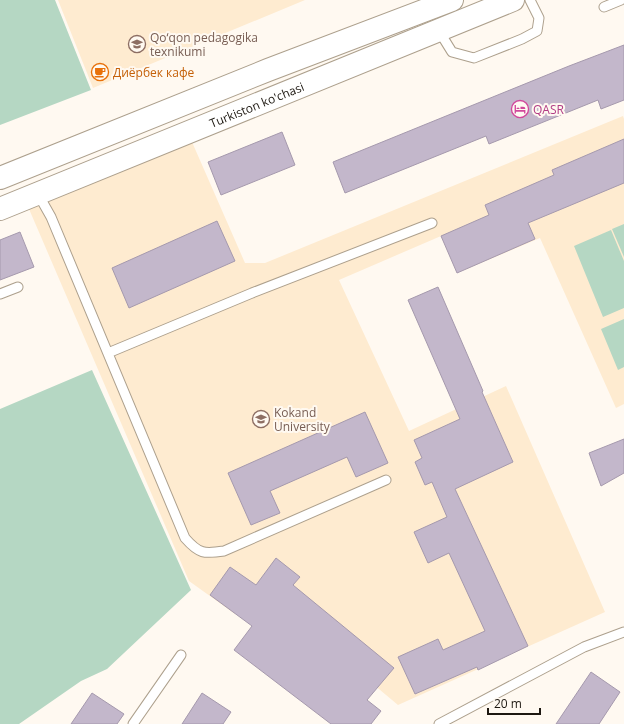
<svg xmlns="http://www.w3.org/2000/svg" width="624" height="724" viewBox="0 0 624 724" font-family="'Open Sans',sans-serif">
<style>
.built{fill:#feebd0}
.green{fill:#b5d7c3}
.building{fill:#c3b7cb;stroke:#a599ad}
.lines{fill:none;stroke-linecap:round;stroke-linejoin:round}
.lane-casing{stroke:#ada08d;stroke-width:11}
.primary-casing{stroke:#ada08d;stroke-width:24}
.lane{stroke:#fff;stroke-width:9}
.primary{stroke:#fff;stroke-width:22}
.labels{text-anchor:middle;dominant-baseline:central;stroke-width:4;stroke-linejoin:round;paint-order:stroke}
.education-label{font-size:12px;fill:#785e54;stroke:#fff9f1;text-anchor:start}
.food-label{font-size:12px;fill:#c56008;stroke:#fff9f1;text-anchor:start}
.street-label{font-size:12px;fill:#1d1811;stroke:#fff9f1}
.hotel-label{font-size:12px;fill:#b23c85;stroke:#fff9f1;text-anchor:start}
</style>
<rect width="100%" height="100%" fill="#fff9f1"/>
<path class="built" d="M 58,0 L 305,0 L 93,88 Z
M 623,116 L 624,119 L 624,404 L 616,408 L 540,238 L 457,273 L 441,236 L 339,280 L 409,431 L 506,386 L 605,612 L 398,705 L 256,586 L 235,614 L 189,581 L 29,209 L 192,142 L 245,263 L 265,263 Z"/>
<path class="green" d="M 0,0 L 55,0 L 91,90 L 0,125 Z
M 624,224 L 624,257 L 612,229 Z
M 611,230 L 624,261 L 624,308 L 603,317 L 574,246 Z
M 624,319 L 624,367 L 618,370 L 601,329 Z
M 92,370 L 191,590 L 107,669 L 81,681 L 19,724 L 0,724 L 0,409 Z"/>
<path class="building" d="M 624,45 L 624,100 L 601,109 L 598,100 L 489,144 L 486,136 L 345,193 L 333,162 L 569,66 Z
M 282,132 L 295,165 L 221,195 L 208,162 Z
M 624,139 L 624,183 L 528,223 L 535,239 L 457,273 L 441,236 L 489,215 L 485,205 L 554,175 L 552,170 Z
M 217,221 L 235,261 L 129,308 L 112,268 Z
M 20,232 L 34,267 L 0,280 L 0,240 Z
M 438,287 L 483,391 L 482,392 L 513,462 L 455,489 L 528,646 L 478,670 L 477,667 L 415,694 L 398,657 L 438,639 L 443,650 L 485,631 L 449,553 L 428,563 L 414,532 L 447,517 L 432,482 L 425,485 L 415,462 L 422,458 L 414,440 L 460,419 L 408,300 Z
M 365,412 L 388,463 L 356,477 L 347,457 L 270,491 L 280,513 L 251,525 L 228,473 Z
M 624,439 L 624,473 L 601,486 L 589,453 Z
M 276,558 L 300,577 L 293,585 L 394,668 L 367,700 L 381,711 L 371,724 L 331,724 L 234,650 L 252,626 L 210,595 L 230,567 L 256,585 Z
M 591,672 L 620,692 L 599,724 L 556,724 Z
M 92,693 L 124,714 L 117,724 L 71,724 Z
M 202,693 L 231,712 L 223,724 L 182,724 Z"/>
<g class="lines">
<g class="lane-casing">
<path id="lane" d="M 604,7 L 621,0
M 439,31 L 452,52 L 474,58 L 522,39 L 537,31 L 539,18 L 530,0
M 38,194 L 51,217 L 185,538 C 199,554 204,554 224,551 L 386,480
M 0,294 L 18,287
M 108,353 L 252,293 L 432,223
M 133,724 L 181,655
M 439,724 L 584,647 L 624,632"/>
</g>
<g class="primary-casing">
<g id="primary">
<path d="M 0,178 L 268,70 L 452,0"/>
<path id="s1" d="M 0,209 L 513,0"/>
</g>
</g>
<use href="#lane" class="lane"/>
<use href="#primary" class="primary"/>
</g>
<defs>
<g id="university-ring" transform="scale(0.9)"><circle r="9.5" fill="#fff9f1" stroke="#8d6e63" stroke-width="1.5"/><path d="M0-5L7-2L0 1L-7-2ZM-4 1L0 2.5L4 1V4Q0 6-4 4Z" fill="#8d6e63"/></g>
<g id="cafe-ring" transform="scale(0.9)"><circle r="9.5" fill="#fff9f1" stroke="#e8710a" stroke-width="1.5"/><path d="M-5.5-4.5H6V0H3Q3 3.5 0 3.5H-2.5Q-5.5 3.5-5.5 0ZM3-3.2v2h1.7v-2ZM-6 4.5H4V6H-6Z" fill="#e8710a"/></g>
<g id="hotel-ring" transform="scale(0.9)"><circle r="9.5" fill="#fff9f1" stroke="#d1479c" stroke-width="1.5"/><path d="M-6-4.5h1.5V1H6V5H4.5V3h-9V5H-6ZM-4 0a1.8 1.8 0 1 1 3.6 0ZM.5 0V-2.5h3Q6-2.5 6 0Z" fill="#d1479c"/></g>
</defs>
<g fill-rule="evenodd">
<use href="#university-ring" x="137" y="44"/>
<use href="#cafe-ring" x="100" y="72"/>
<use href="#hotel-ring" x="520" y="109"/>
<use href="#university-ring" x="261" y="419"/>
</g>
<g class="labels">
<g class="education-label">
<text x="150" y="37">Qo‘qon pedagogika<tspan x="150" dy="14">texnikumi</tspan></text>
<text x="274" y="412">Kokand<tspan x="274" dy="14">University</tspan></text>
</g>
<g class="food-label">
<text x="113" y="72">Диёрбек кафе</text>
</g>
<g class="street-label">
<text stroke="none"><textPath href="#s1" startOffset="277">Turkiston ko'chasi</textPath></text>
</g>
<g class="hotel-label">
<text x="533" y="109">QASR</text>
</g>
</g>
<path d="M488 708v6h52v-6" fill="none" stroke="#1d1811" stroke-width="2"/>
<text x="494" y="708" font-size="12" fill="#1d1811" stroke="#fff9f1" stroke-width="3" paint-order="stroke">20 m</text>
</svg>
